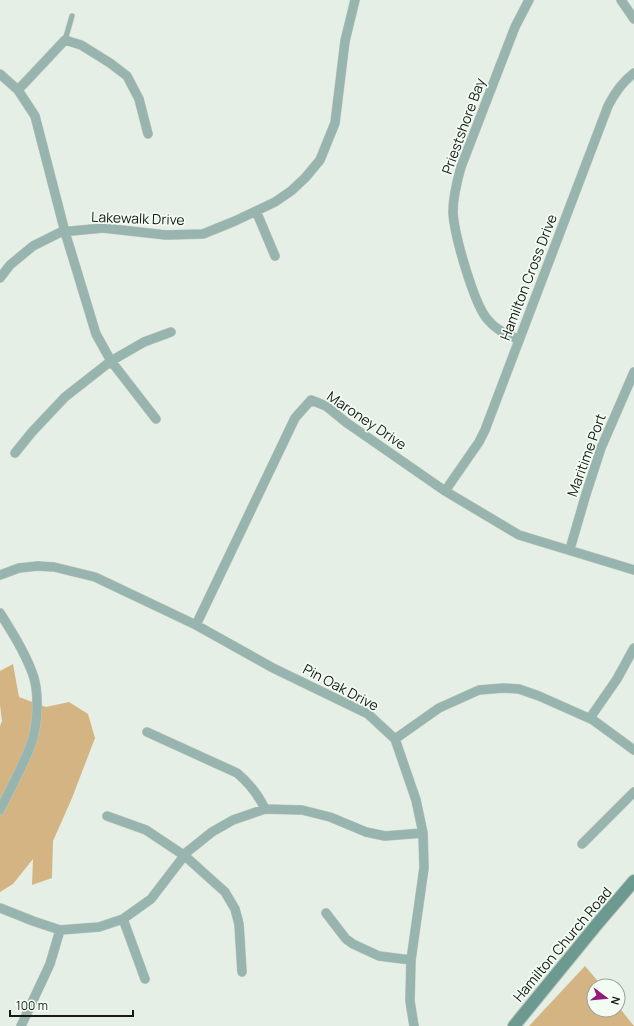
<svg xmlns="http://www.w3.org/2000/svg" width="634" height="1026" viewBox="0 0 634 1026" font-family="Manrope,sans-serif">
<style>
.forest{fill:#d4b482}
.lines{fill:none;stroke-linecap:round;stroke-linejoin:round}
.lane-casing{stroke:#c1c8c1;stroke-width:6}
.street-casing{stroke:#c1c8c1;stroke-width:10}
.secondary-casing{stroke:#c1c8c1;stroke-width:14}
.lane{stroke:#97b5ae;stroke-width:4.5}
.street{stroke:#97b5ae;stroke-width:9}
.secondary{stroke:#6c9a90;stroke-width:12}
.labels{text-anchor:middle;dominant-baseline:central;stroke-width:3.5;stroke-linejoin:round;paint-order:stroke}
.street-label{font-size:14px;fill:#161916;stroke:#f3fcf3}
</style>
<rect width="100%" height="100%" fill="#e6efe6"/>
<path class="forest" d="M 13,664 L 19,697 L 46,707 L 69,702 L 88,714 L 95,738 L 72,798 L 53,841 L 52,878 L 32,885 L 33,859 L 13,884 L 0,892 L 0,726 L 2,721 L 0,705 L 0,671 Z
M 585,966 L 602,986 L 594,986 L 594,1010 L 618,1010 L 618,1006 L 634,1026 L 529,1026 Z"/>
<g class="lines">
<g class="lane-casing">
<path id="lane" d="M 65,40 L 72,16"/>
</g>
<g class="street-casing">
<path id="street" d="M 621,0 L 634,19
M 0,74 L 18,90 L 35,116 L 65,232 L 96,334 L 111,361 L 156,419
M 18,90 L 65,40 L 81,45 L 110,63 L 127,76 L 139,99 L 148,134
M 256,211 L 275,256
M 0,278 L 10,265 L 33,246 L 61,232 L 103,228 L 166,235 L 203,234 L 235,221 L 275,202 L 291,191 L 305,178 L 320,160 L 335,123 L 345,41 L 355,0
M 519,340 C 507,334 496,330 488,320 C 474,305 454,234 453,212 C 453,197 457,181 461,167 L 515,27 L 529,0
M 15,453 L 32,432 L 65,397 L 111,361 L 144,342 L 171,332
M 445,491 L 479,442 L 485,430 L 608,106 C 615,92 622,82 634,73
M 570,549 L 586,494 L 601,448 L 634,372
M 0,575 L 19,568 L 38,566 L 54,567 L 95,577 L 196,625 L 273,668 L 368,714 L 395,739 L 416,800 L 423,833 L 424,868 L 411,960 L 410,1001 L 414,1026
M 0,613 C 12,632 24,651 32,672 C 40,692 38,727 30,747 C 22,768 10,789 0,810
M 196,625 L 295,418 L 311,400 L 326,406 L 347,423 L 445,491 L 519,535 L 634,570
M 590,718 L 617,679 L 634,648
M 147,732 L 237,773 C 249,783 258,794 265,809
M 395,739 L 439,708 L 479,690 L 504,688 L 519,689 L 539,696 L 593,720 L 634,750
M 107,816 L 146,830 L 185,856 L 225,892 L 235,909 L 239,924 L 242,972
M 582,844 L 634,792
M 0,908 L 33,921 L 60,930 L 99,927 L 123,919 L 151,899 L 187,852 L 212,832 L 233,820 L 265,809 L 302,810 L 330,817 L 366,832 L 385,836 L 423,833
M 326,913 L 346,939 L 353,944 L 379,956 L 411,960
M 123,919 L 145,979
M 21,1026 L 50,964 L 60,930"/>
</g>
<g class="secondary-casing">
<path id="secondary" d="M 514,1026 L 598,923 L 634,881"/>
</g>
<use href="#lane" class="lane"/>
<use href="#street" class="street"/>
<use href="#secondary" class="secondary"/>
</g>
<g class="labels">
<g class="street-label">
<text transform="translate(463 126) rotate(-70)">Priestshore Bay</text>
<text transform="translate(138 218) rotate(2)">Lakewalk Drive</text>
<text transform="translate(528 277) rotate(-69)">Hamilton Cross Drive</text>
<text transform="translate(367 420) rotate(34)">Maroney Drive</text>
<text transform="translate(586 455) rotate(-70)">Maritime Port</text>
<text transform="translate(341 687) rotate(28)">Pin Oak Drive</text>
<text transform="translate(562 944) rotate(-50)">Hamilton Church Road</text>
</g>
</g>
<g transform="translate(606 998) rotate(106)"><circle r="19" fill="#f3fcf3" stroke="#9ba19b"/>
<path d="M0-3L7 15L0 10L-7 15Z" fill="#911c7b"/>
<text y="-6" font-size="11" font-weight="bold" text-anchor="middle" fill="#161916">N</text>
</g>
<path d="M10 1010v6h123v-6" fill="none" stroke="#161916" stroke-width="2"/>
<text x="16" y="1010" font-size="12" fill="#161916" stroke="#f3fcf3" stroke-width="3" paint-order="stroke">100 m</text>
</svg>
